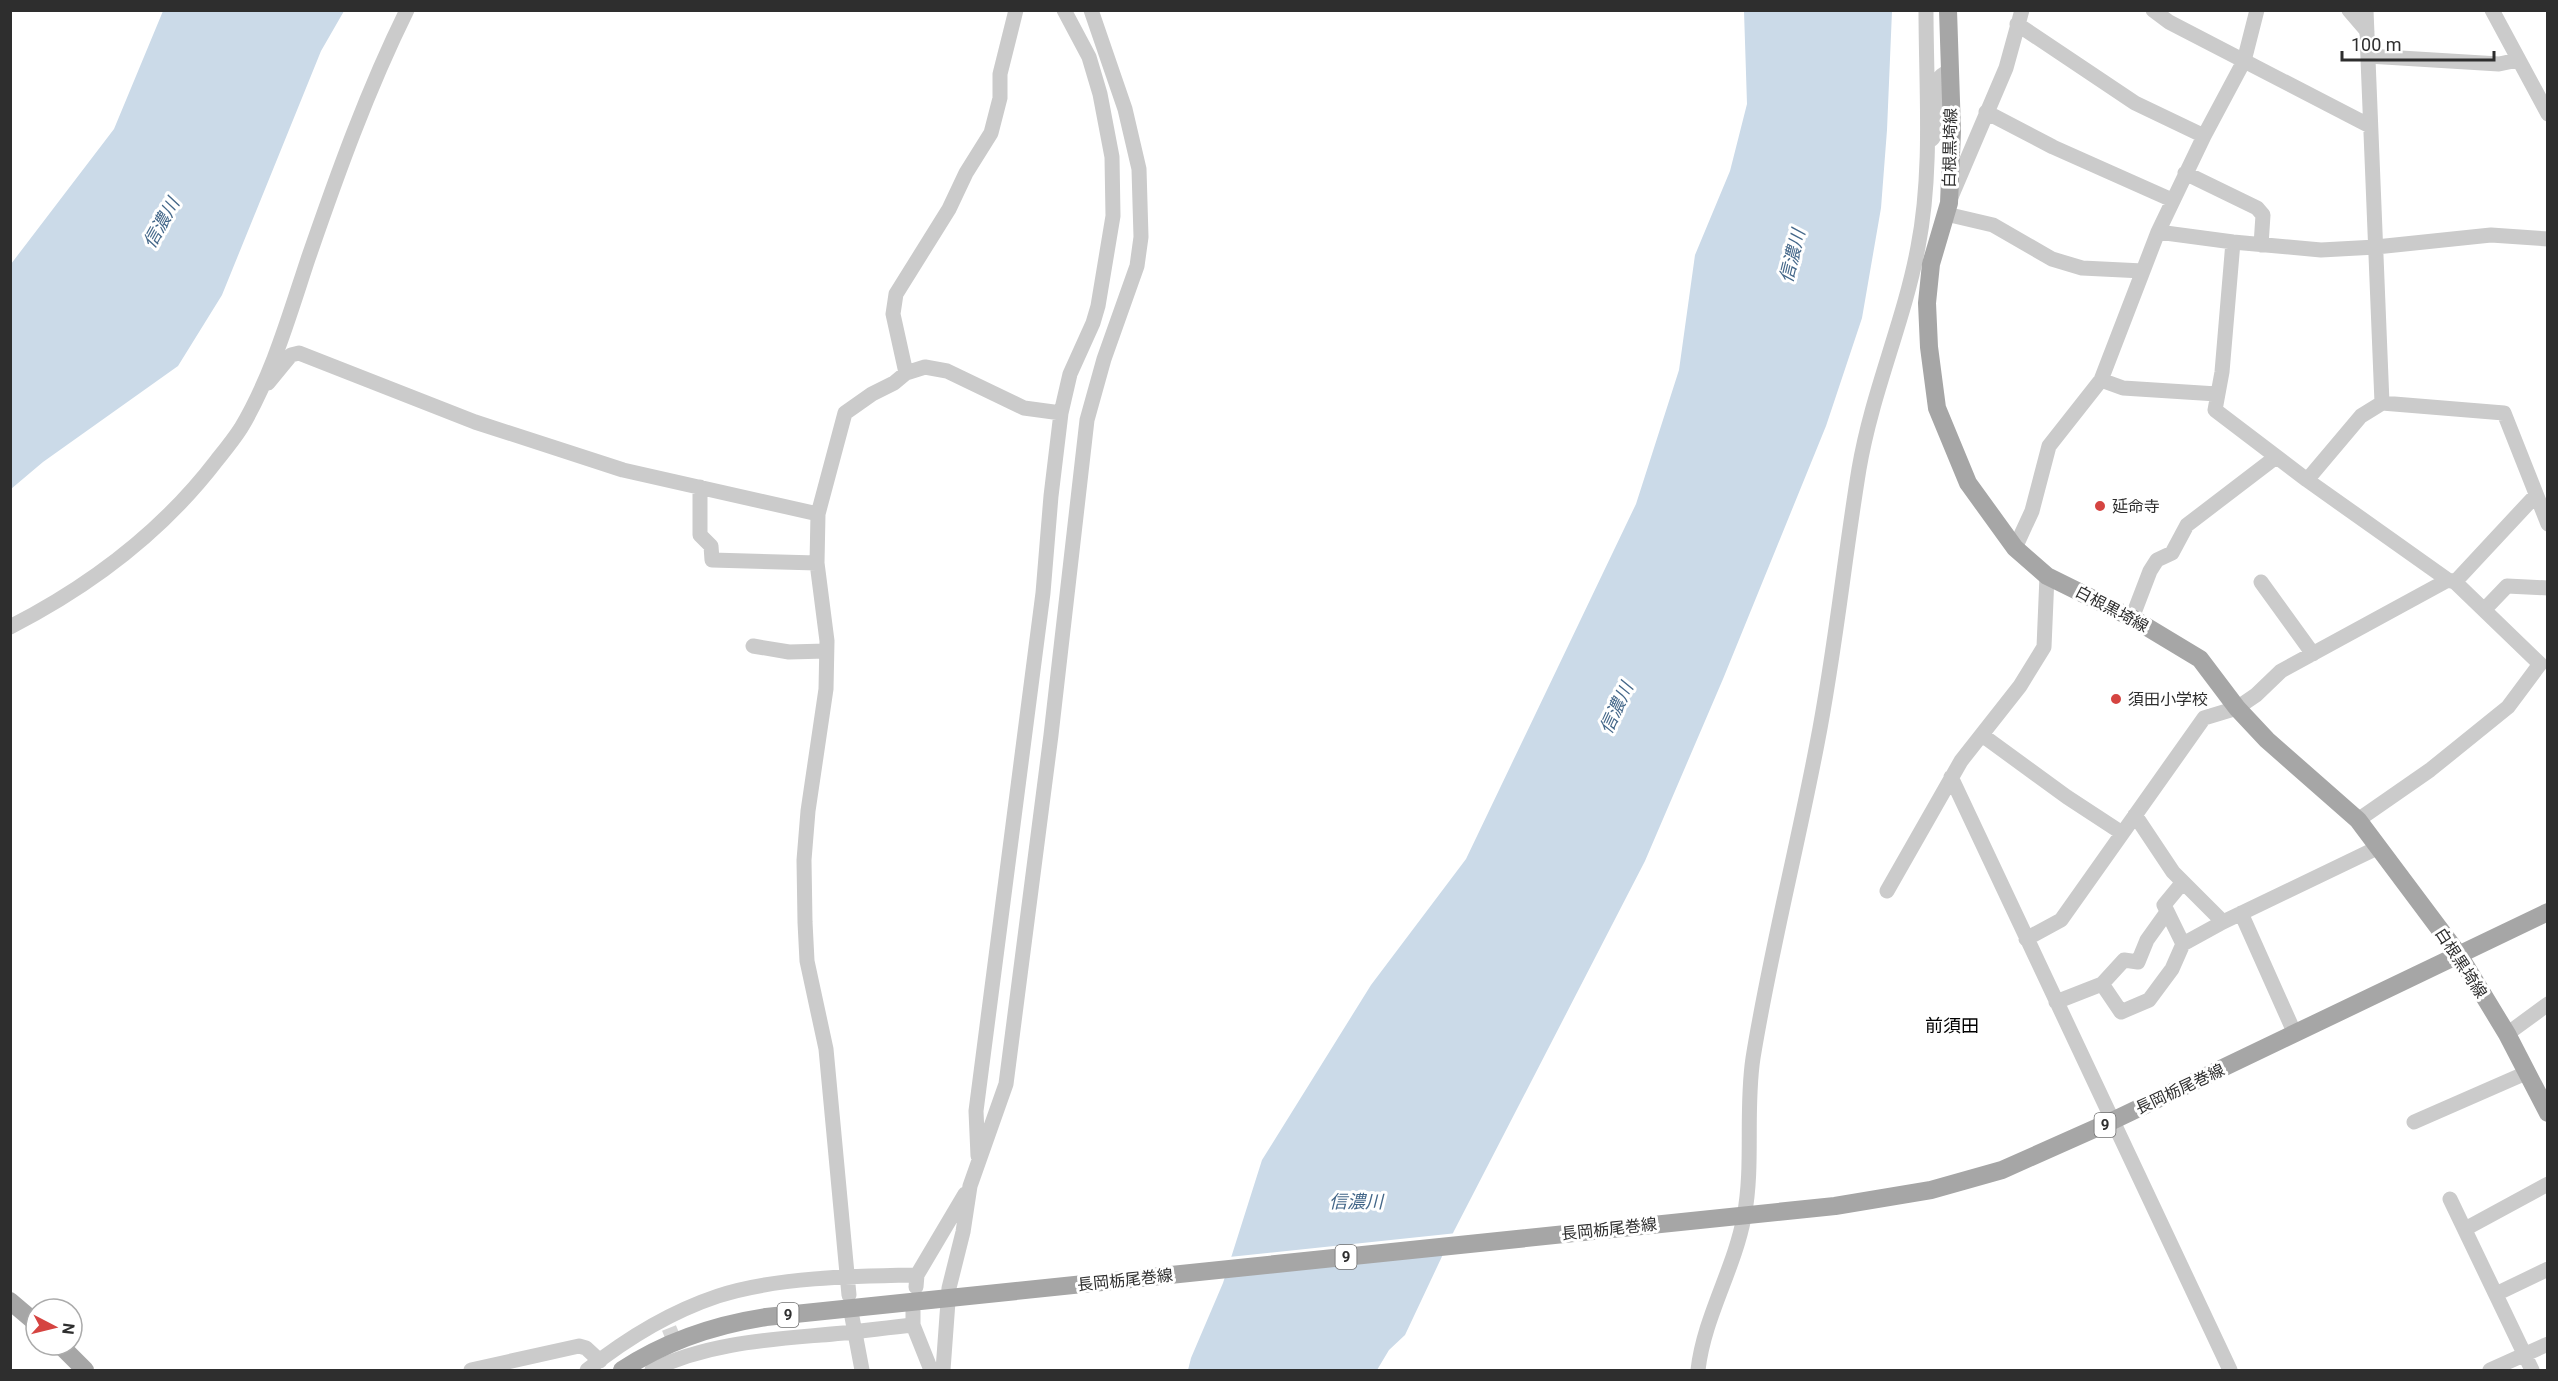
<svg xmlns="http://www.w3.org/2000/svg" width="2558" height="1381" viewBox="0 0 2558 1381" font-family="Roboto,'Noto Sans JP',sans-serif">
<style>
.water{fill:#cbdae8}
.pier{fill:#fff}
.lines{fill:none;stroke-linecap:round;stroke-linejoin:round}
.minor-tunnel{stroke:#d5d5d5;stroke-width:15;stroke-dasharray:15 8;stroke-linecap:butt}
.minor{stroke:#cbcbcb;stroke-width:15}
.major{stroke:#a6a6a6;stroke-width:18}
.poi-dot{fill:#d54441;stroke:#fff;stroke-width:2}
.labels{text-anchor:middle;dominant-baseline:central;stroke-width:6;stroke-linejoin:round;paint-order:stroke}
.shield{fill:#fff;stroke:#6d6d6d;stroke-width:1.5}
.shield-label{font-size:15px;font-weight:bold;fill:#2e2e2e}
.street-label{font-size:16px;fill:#2e2e2e;stroke:#fff}
.poi-label{font-size:16px;fill:#2e2e2e;stroke:#fff;text-anchor:start}
.water-label{font-size:18px;font-style:italic;fill:#446789;stroke:#fff}
.neighbourhood-label{font-size:18px;fill:#000;stroke:#fff}
</style>
<rect width="100%" height="100%" fill="#fff"/>
<path class="water" d="M 163,11 L 344,11 L 321,51 L 222,295 L 178,366 L 43,462 L 11,489 L 11,264 L 114,129 Z
M 1744,11 L 1892,11 L 1887,130 L 1881,208 L 1862,318 L 1826,426 L 1723,679 L 1645,861 L 1454,1231 L 1405,1335 L 1389,1350 L 1377,1370 L 1188,1370 L 1191,1358 L 1223,1283 L 1262,1160 L 1371,985 L 1466,859 L 1636,504 L 1679,370 L 1695,255 L 1730,171 L 1747,104 Z"/>
<path class="pier" d="M 1457,1233 L 1448,1253 L 1222,1276 L 1229,1257 Z"/>
<g class="lines">
<path class="minor-tunnel" d="M 669,1328 L 678,1350"/>
<path class="minor" d="M 2153,10 L 2169,22 L 2370,126
M 2349,10 L 2367,31
M 2366,10 L 2382,403
M 2492,10 L 2548,114
M 2017,24 L 2135,103 L 2204,136
M 2368,56 L 2499,64 L 2518,60
M 1986,112 L 2053,147 L 2172,200
M 1932,139 L 1936,134 L 1941,76 L 1950,70
M 2185,173 L 2257,208 L 2263,215 L 2261,245
M 1951,197 L 2006,68 L 2022,10
M 1946,214 L 1993,225 L 2052,259 L 2082,268 L 2143,271
M 2158,232 L 2233,242 L 2321,250 L 2376,247 L 2491,235 L 2548,239
M 2233,242 L 2222,372 L 2215,410 L 2307,480 L 2448,580
M 906,373 L 893,314 L 896,294 L 949,209 L 966,173 L 991,133 L 1000,98 L 1000,74 L 1016,10
M 2101,380 L 2123,388 L 2217,394
M 268,383 L 291,355 L 299,353 L 475,422 L 623,470 L 818,514
M 2307,480 L 2361,416 L 2382,403 L 2504,413 L 2548,524
M 700,487 L 700,535 L 711,546 L 712,560 L 817,563
M 2015,548 L 2032,511 L 2049,446 L 2101,380 L 2158,232 L 2204,136 L 2244,61 L 2257,10
M 2261,582 L 2313,654
M 2484,610 L 2507,586 L 2548,588
M 2132,618 L 2150,571 L 2157,560 L 2172,553 L 2187,525 L 2276,457
M 10,627 C 90,586 162,532 217,460 C 225,450 234,439 241,428 C 272,376 289,316 308,259 C 337,175 367,91 407,10
M 753,646 L 789,652 L 826,651
M 1982,735 L 2067,797 L 2122,833
M 1951,777 L 2230,1370
M 2135,815 L 2173,872 L 2223,922 L 2377,848
M 2358,820 L 2430,770 L 2508,707 L 2540,664 L 2455,582
M 1887,891 L 1961,761 L 2020,686 L 2044,647 L 2047,576
M 2241,913 L 2295,1034
M 2026,939 L 2061,920 L 2204,718 L 2237,708 L 2256,695 L 2281,671 L 2448,580 L 2455,582 L 2536,495
M 2183,944 L 2223,922
M 2102,984 L 2121,1012 L 2149,1000 L 2172,969 L 2183,944 L 2164,905 L 2183,882
M 2056,1002 L 2102,984 L 2124,960 L 2138,962 L 2147,940 L 2167,912
M 2507,1034 L 2548,1004
M 2414,1122 L 2526,1073
M 978,1156 L 976,1111 L 1043,593 L 1051,496 L 1061,413 L 1070,374 L 1093,323 L 1098,306 L 1113,216 L 1112,157 L 1100,94 L 1089,57 L 1064,10
M 2450,1199 L 2532,1370
M 2465,1229 L 2548,1184
M 916,1287 L 917,1275 L 965,1194
M 2496,1294 L 2548,1269
M 849,1295 L 826,1049 L 807,961 L 805,922 L 804,860 L 808,811 L 826,689 L 827,641 L 817,563 L 818,514 L 845,413 L 872,394 L 894,383 L 906,373 L 925,367 L 947,371 L 1024,408 L 1061,413
M 913,1311 L 913,1325 L 931,1370
M 852,1317 L 862,1370
M 471,1370 L 579,1346 L 586,1348 L 600,1361
M 587,1370 C 626,1339 670,1312 718,1296 C 776,1277 856,1276 917,1275
M 652,1370 C 705,1344 763,1340 821,1335 C 852,1333 882,1328 913,1325
M 943,1370 L 949,1288 L 963,1232 L 970,1186 L 1006,1084 L 1051,735 L 1087,420 L 1104,359 L 1137,266 L 1141,237 L 1139,169 L 1125,109 L 1091,10
M 1698,1370 C 1704,1317 1734,1270 1744,1217 C 1754,1165 1745,1111 1753,1058 C 1770,953 1797,849 1817,744 C 1835,653 1844,560 1859,469 C 1872,392 1904,322 1918,247 C 1933,170 1926,88 1926,10
M 2490,1370 L 2548,1344"/>
<path class="major" d="M 1948,10 L 1952,131 L 1949,203 L 1931,264 L 1927,303 L 1929,347 L 1937,408 L 1968,483 L 2015,548 L 2047,576 L 2132,618 L 2200,659 L 2237,708 L 2267,740 L 2358,820 L 2459,955 L 2507,1034 L 2548,1113
M 10,1301 L 36,1323
M 60,1345 L 85,1370
M 622,1370 C 666,1341 714,1325 766,1317 L 1835,1206 L 1931,1190 L 2002,1170 L 2112,1121 L 2548,912"/>
</g>
<g class="poi-dot">
<circle cx="2100" cy="506" r="6"/>
<circle cx="2116" cy="699" r="6"/>
</g>
<g class="labels">
<g class="shield">
<rect x="2094.5" y="1113" width="21" height="24" rx="4.5"/>
<rect x="1335.5" y="1245" width="21" height="24" rx="4.5"/>
<rect x="777.5" y="1303" width="21" height="24" rx="4.5"/>
</g>
<g class="shield-label">
<text x="2105" y="1125">9</text>
<text x="1346" y="1257">9</text>
<text x="788" y="1315">9</text>
</g>
<g class="street-label">
<text transform="translate(1950 148) rotate(-89)">白根黒埼線</text>
<text transform="translate(2112 609) rotate(28)">白根黒埼線</text>
<text transform="translate(2461 963) rotate(57)">白根黒埼線</text>
<text transform="translate(2180 1089) rotate(-25)">長岡栃尾巻線</text>
<text transform="translate(1609 1229) rotate(-6)">長岡栃尾巻線</text>
<text transform="translate(1125 1280) rotate(-6)">長岡栃尾巻線</text>
</g>
<g class="poi-label">
<text x="2112" y="506">延命寺</text>
<text x="2128" y="699">須田小学校</text>
</g>
<g class="water-label">
<text transform="translate(161 223) rotate(-61)">信濃川</text>
<text transform="translate(1792 256) rotate(-76)">信濃川</text>
<text transform="translate(1616 708) rotate(-65)">信濃川</text>
<text x="1356" y="1201">信濃川</text>
</g>
<g class="neighbourhood-label">
<text x="1952" y="1025">前須田</text>
</g>
</g>
<rect width="2558" height="1381" fill="none" stroke="#2e2e2e" stroke-width="24"/>
<g transform="translate(54 1327) rotate(97)"><circle r="28" fill="#ffffff" stroke="#ababab" stroke-width="1.5"/>
<path d="M0-4.5L10 22L0 15L-10 22Z" fill="#d54441"/>
<text y="-9" font-size="16" font-weight="bold" text-anchor="middle" fill="#2e2e2e">N</text>
</g>
<path d="M2342 51v9h152v-9" fill="none" stroke="#2e2e2e" stroke-width="3"/>
<text x="2351" y="51" font-size="18" fill="#2e2e2e" stroke="#ffffff" stroke-width="4.5" paint-order="stroke">100 m</text>
</svg>
